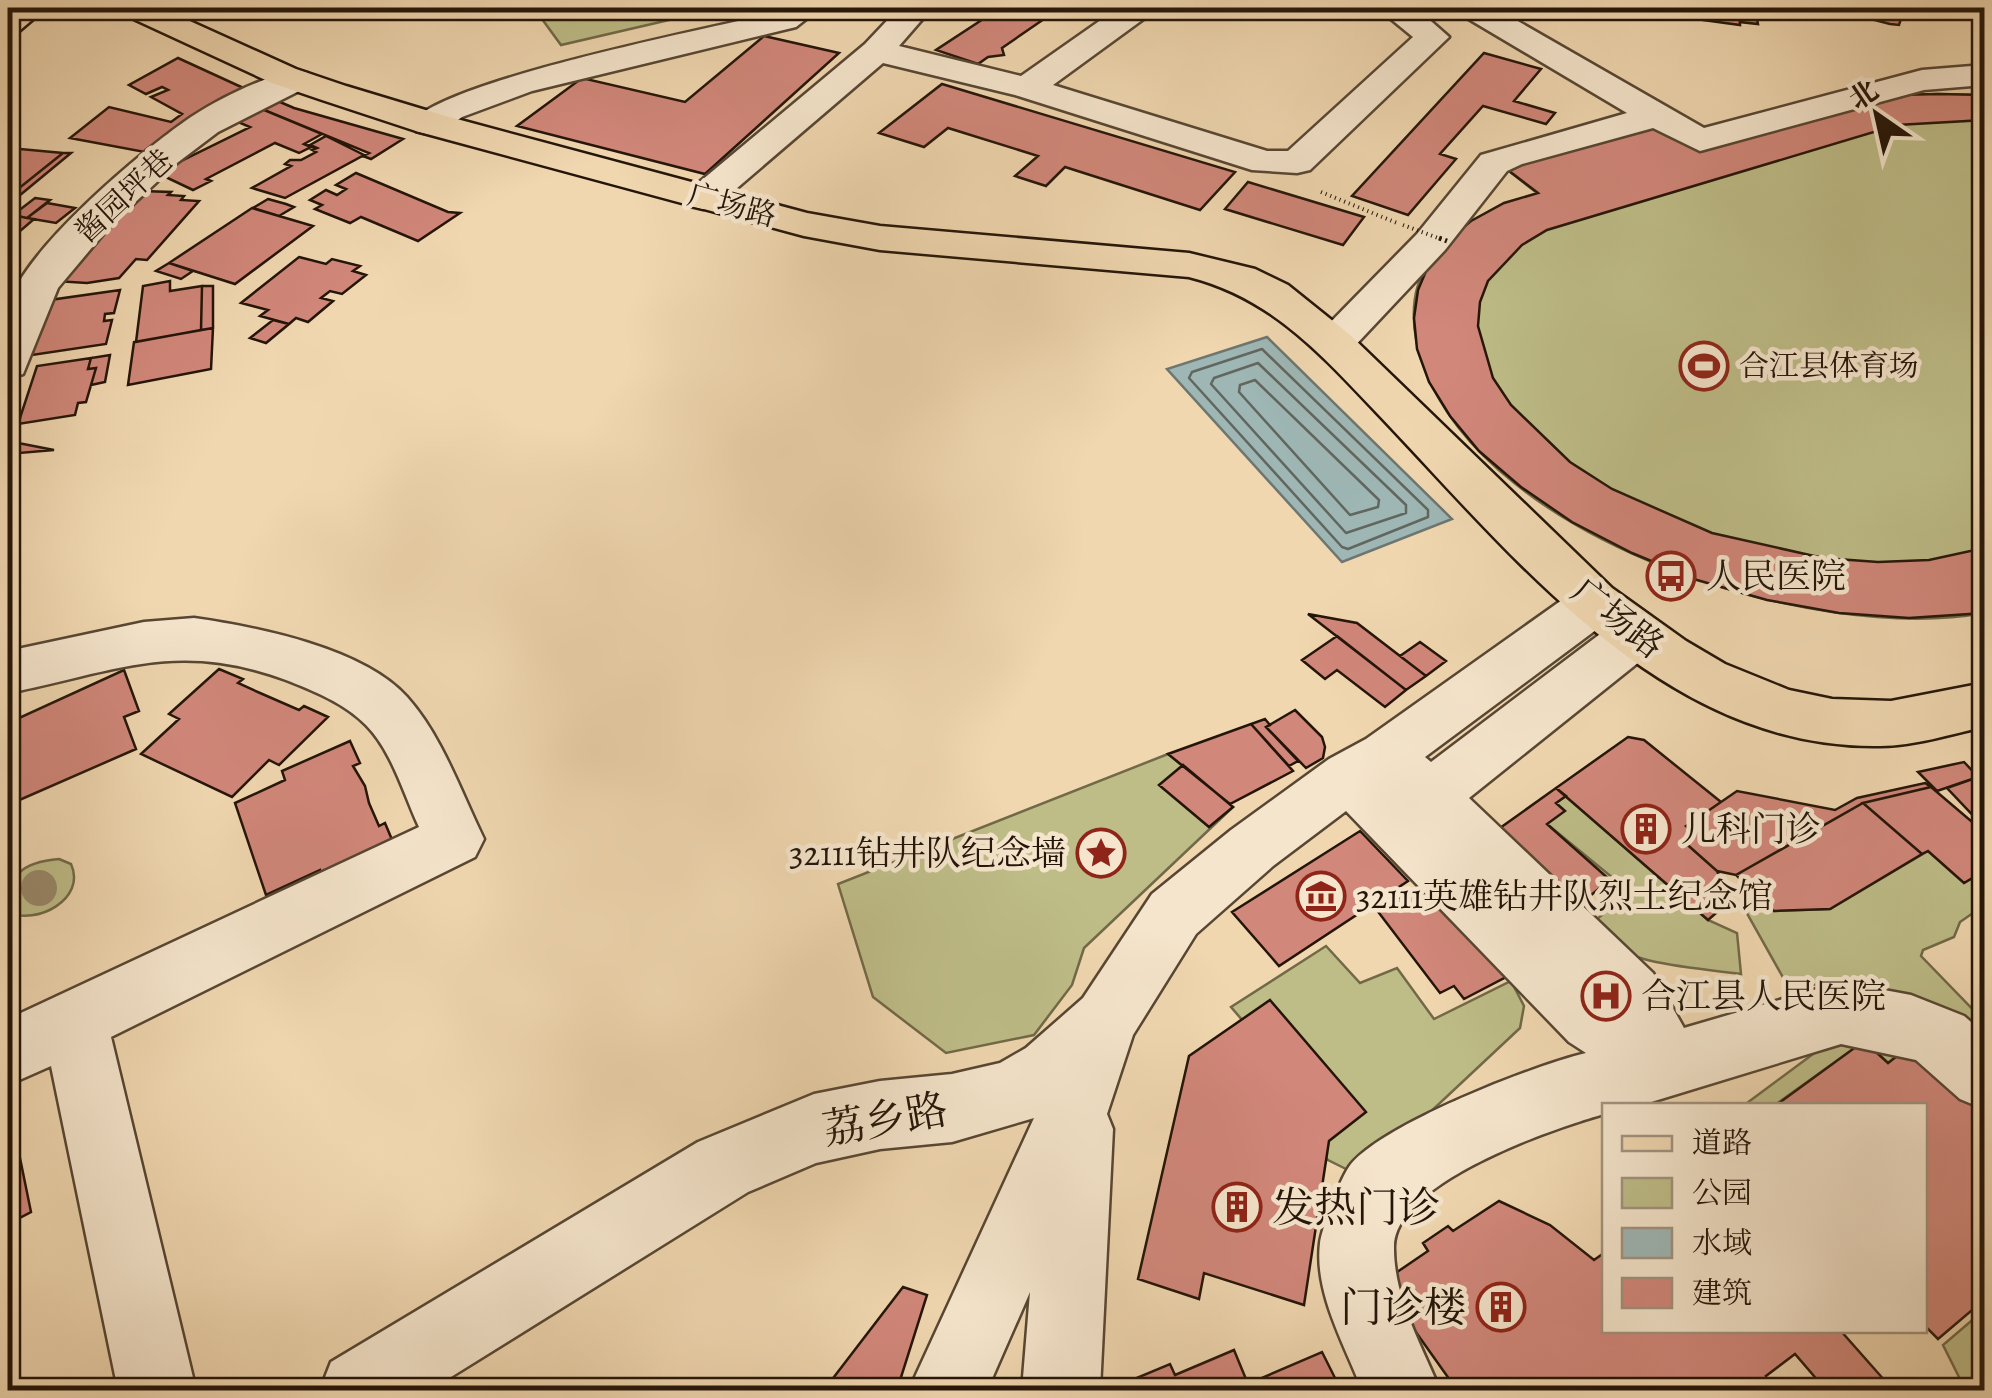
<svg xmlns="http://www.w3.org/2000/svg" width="1992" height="1398" viewBox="0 0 1992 1398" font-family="Alegreya,'Noto Serif SC',serif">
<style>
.green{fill:#bebd88;stroke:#716948;stroke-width:2.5}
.water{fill:#9eb7b5;stroke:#6d7670;stroke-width:2.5}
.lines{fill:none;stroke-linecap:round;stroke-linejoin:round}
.shore{stroke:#61665f;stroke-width:2.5}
.building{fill:#d1877a;stroke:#241509;stroke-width:2.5}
.minor-casing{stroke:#574633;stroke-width:5}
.major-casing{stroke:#241509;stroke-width:5}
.path{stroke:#241509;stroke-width:4;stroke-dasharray:1 4;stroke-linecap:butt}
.minor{fill:#f5e5cc;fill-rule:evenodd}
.major{fill:#f0d7b0;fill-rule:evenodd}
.path-bridge-far1{stroke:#241509;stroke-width:4;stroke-dasharray:1 4;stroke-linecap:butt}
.path-bridge{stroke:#241509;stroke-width:5;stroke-dasharray:2.5 4;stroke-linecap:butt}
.tree{fill:#998869}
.labels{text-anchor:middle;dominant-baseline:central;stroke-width:9;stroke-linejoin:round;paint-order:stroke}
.far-street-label{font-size:30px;fill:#241509;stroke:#f5e5cc}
.far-poi-label{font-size:30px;fill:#241509;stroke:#f5e5cc;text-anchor:start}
.poi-label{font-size:35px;fill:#241509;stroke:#f5e5cc;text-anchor:start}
.street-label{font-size:35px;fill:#241509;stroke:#f5e5cc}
.near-street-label{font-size:42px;fill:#241509;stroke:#f5e5cc}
.near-poi-label{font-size:42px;fill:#241509;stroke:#f5e5cc;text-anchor:start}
</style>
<rect width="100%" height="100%" fill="#f0d7b0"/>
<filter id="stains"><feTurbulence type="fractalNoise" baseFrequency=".002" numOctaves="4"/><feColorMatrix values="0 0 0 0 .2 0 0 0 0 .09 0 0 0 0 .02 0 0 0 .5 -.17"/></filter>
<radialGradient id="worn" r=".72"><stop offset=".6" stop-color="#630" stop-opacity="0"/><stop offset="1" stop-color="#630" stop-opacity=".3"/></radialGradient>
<path class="green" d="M 593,8 L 674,8 L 682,17 L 561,45 L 542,19 Z
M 1938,94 L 1984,95 L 1984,613 C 1814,644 1489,542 1424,367 C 1412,337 1407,292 1429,264 C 1442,249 1516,207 1537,193 L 1500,164 L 1697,147 L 1898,95 Z
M 1168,754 L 1233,807 L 1084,948 L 1072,985 L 1034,1035 L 946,1053 L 873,997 L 838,884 Z
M 1566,796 L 1708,920 L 1737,933 L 1741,974 C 1687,966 1627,967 1586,928 L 1630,892 L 1547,824 L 1556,803 Z
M 1928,851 L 1964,883 L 1984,871 L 1984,915 L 1973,913 L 1960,922 L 1954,937 L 1923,950 L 1921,956 L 1984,1021 L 1984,1051 L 1946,1018 L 1894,994 L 1785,981 L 1744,908 L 1758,896 L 1774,911 L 1830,909 Z
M 59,859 L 71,864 C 87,899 36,926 8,912 C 7,875 22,862 59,859 Z
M 1326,946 L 1360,983 L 1397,968 L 1434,1019 L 1511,981 L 1524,1006 L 1520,1028 L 1377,1162 L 1352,1172 L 1328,1160 L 1310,1139 L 1329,1121 L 1231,1007 Z
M 1843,1039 C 1879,1039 1911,1051 1943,1063 L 1936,1069 L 1888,1063 L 1864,1041 L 1775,1105 L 1747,1103 L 1828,1043 Z
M 1984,1310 L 1984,1390 L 1965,1389 L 1943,1345 Z"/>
<path class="water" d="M 1267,337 L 1452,519 L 1342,562 L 1167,369 Z"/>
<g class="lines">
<path class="shore" d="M 1262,349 L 1428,510 L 1428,517 L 1348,549 L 1342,547 L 1189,378 L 1192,372 Z
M 1258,363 L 1406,505 L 1406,513 L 1346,533 L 1211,384 L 1214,378 Z
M 1255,380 L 1379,500 L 1378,507 L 1350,515 L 1239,392 L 1240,385 Z"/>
</g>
<path class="building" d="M 1000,8 L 1060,8 L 1002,48 L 1004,55 L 988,57 L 978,64 L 936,50 Z
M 1674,8 L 1739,11 L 1740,25 L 1673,16 Z
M 1718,8 L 1755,8 L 1758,24 L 1740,22 L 1739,11 Z
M 1768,8 L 1813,8 L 1819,9 L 1819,17 Z
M 1844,8 L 1883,8 L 1882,12 L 1902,16 L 1899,25 L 1890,24 L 1844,12 Z
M 764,36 L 839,53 L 705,174 L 517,126 L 582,78 L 685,102 Z
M 1484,53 L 1541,69 L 1514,101 L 1555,113 L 1546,124 L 1483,106 L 1440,154 L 1456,159 L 1408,215 L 1352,196 Z
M 178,58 L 250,91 L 150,153 L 70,138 L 109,107 L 171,122 L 182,114 L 151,97 L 168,90 L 162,87 L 146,94 L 129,85 Z
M 942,84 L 1235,172 L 1200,210 L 1065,167 L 1046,186 L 1015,176 L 1038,156 L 948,128 L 924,147 L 879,133 Z
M 1938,94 L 1984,95 L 1984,120 L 1897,125 L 1547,230 L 1522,245 L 1488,281 L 1480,302 L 1478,326 L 1493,378 L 1511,405 L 1570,462 L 1612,489 L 1712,533 L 1823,558 L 1878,562 L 1929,560 L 1984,548 L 1984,613 L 1909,618 L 1839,613 L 1767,600 L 1697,580 L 1632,553 L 1572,522 L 1521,487 L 1479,451 L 1450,416 L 1429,382 L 1417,349 L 1414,318 L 1418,290 L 1429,264 L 1447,241 L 1471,221 L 1504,203 L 1538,193 L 1500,164 L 1656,121 L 1697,147 L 1898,95 Z
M 273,99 L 294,108 L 403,139 L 371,159 L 363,156 L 369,153 L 257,107 Z
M 257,107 L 322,134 L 304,144 L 311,147 L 299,153 L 275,143 L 206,179 L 211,181 L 193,190 L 157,173 L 250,127 L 231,119 Z
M 326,136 L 364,155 L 285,198 L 252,188 L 291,166 L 285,164 L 290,160 L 301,160 L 316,152 L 312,150 L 317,148 L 310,145 Z
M 20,149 L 63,153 L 8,197 L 8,159 Z
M 63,153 L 71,153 L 8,205 L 8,197 Z
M 356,173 L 448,212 L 460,213 L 418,241 L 361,217 L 350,223 L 315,209 L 322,205 L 310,200 L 326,190 L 337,195 L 346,189 L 336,185 Z
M 1248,182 L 1364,217 L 1343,245 L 1225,209 Z
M 141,191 L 171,192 L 168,195 L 184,196 L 181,200 L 199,201 L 147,260 L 136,259 L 119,278 L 87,283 L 54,281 Z
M 35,198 L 50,200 L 27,218 L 13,215 Z
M 268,199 L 286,204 L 294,207 L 279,216 L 253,208 Z
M 47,203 L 75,208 L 56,223 L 27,218 Z
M 252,208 L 313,226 L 235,284 L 169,263 Z
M 13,215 L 27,218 L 34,219 L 19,232 L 8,230 L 8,220 Z
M 299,257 L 326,264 L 332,259 L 360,266 L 353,271 L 366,275 L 342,294 L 330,291 L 321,298 L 333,301 L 308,322 L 296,318 L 289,324 L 260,316 L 268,310 L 241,303 Z
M 169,263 L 193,271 L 181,279 L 156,271 Z
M 170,281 L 170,291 L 202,286 L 201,330 L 136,342 L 143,286 Z
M 202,286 L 213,286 L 213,328 L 201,330 Z
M 120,290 L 114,313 L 105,314 L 104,321 L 112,320 L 106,344 L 32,355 L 50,300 Z
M 273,320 L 289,324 L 266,343 L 250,338 Z
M 213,328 L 211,369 L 128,385 L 134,342 Z
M 110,355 L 105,382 L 91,385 L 96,368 L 88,369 L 91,358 Z
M 91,358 L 88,369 L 96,368 L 86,402 L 78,403 L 75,415 L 18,424 L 37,366 Z
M 8,441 L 54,450 L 8,454 Z
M 1308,614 L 1357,623 L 1426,676 L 1406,690 Z
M 1337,636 L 1406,690 L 1385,707 L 1337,670 L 1325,679 L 1302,660 Z
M 1420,642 L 1446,661 L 1426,676 L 1400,656 Z
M 219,669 L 243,679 L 238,683 L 260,693 L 299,710 L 304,706 L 328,717 L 279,765 L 269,760 L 232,797 L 141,754 L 179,719 L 169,714 Z
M 124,670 L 139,711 L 124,717 L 136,749 L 8,805 L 8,723 Z
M 1295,710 L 1322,737 L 1325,747 L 1323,758 L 1306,768 L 1266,727 Z
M 1265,719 L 1270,725 L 1266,727 L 1298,761 L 1289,766 L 1251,724 Z
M 1251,724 L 1293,771 L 1230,804 L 1168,754 Z
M 1628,737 L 1644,740 L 1721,802 L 1686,826 L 1693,832 L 1682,840 L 1717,871 L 1730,901 L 1708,920 L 1556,788 Z
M 350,741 L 360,763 L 353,766 L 365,786 L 369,803 L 379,826 L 385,823 L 395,847 L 323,881 L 320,870 L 266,895 L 235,803 L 285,780 L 282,771 Z
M 1964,762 L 1978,777 L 1937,791 L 1918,772 Z
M 1183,765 L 1233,807 L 1209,827 L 1159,785 Z
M 1984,775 L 1984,827 L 1947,788 Z
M 1925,783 L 1931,787 L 1863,803 L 1736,875 L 1717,871 L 1682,840 L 1693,832 L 1686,826 L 1737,791 L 1835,810 L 1857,798 Z
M 1931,787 L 1984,832 L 1984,871 L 1964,883 L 1928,851 L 1922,854 L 1863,803 Z
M 1556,788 L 1566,796 L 1556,803 L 1565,811 L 1547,824 L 1610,880 L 1581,903 L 1511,840 L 1493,833 Z
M 1863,803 L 1922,854 L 1830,909 L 1774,911 L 1736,875 Z
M 1360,831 L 1408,881 L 1279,966 L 1232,912 Z
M 1430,883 L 1506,977 L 1464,999 L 1454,986 L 1440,993 L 1376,909 Z
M 1270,1000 L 1366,1112 L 1329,1141 L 1304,1305 L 1204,1273 L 1199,1299 L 1138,1279 L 1189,1056 Z
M 1864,1041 L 1888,1063 L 1911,1045 L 1944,1063 L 1984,1102 L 1984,1300 L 1938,1339 L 1924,1325 L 1924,1106 L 1775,1106 Z
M 11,1114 L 31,1212 L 8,1224 L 8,1115 Z
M 1499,1201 L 1550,1225 L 1594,1260 L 1604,1253 L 1604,1330 L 1840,1330 L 1886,1382 L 1876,1390 L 1826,1390 L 1795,1354 L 1766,1376 L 1779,1390 L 1457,1390 L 1381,1283 L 1428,1251 L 1423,1243 L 1448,1226 L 1453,1231 Z
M 903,1287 L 927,1295 L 897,1390 L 824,1390 Z
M 1234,1350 L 1248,1384 L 1322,1352 L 1341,1390 L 1108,1390 L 1170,1364 L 1175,1375 Z"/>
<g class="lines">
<g class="minor-casing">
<path id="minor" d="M 783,8 L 820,8 L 796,27 L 532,91 L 462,117 L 442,131 L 429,134 L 416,131 L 411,123 C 441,81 711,28 774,13 Z
M 899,8 L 932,8 L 899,46 L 1021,76 L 1118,8 L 1153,8 L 1149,15 L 1053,85 L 1267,151 L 1288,151 L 1413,37 L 1391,19 L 1376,15 L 1372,8 L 1416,8 L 1449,37 L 1310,170 L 1297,173 L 1252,170 L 1015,95 L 883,63 L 716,206 L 703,209 L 690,206 L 684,198 L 690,190 L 865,44 Z
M 1458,8 L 1495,8 L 1704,128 L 1922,70 L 1984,65 L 1984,85 L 1924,90 L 1700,151 L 1653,128 L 1522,164 L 1507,171 L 1445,250 L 1349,352 L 1334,356 L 1319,352 L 1313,343 L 1319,334 L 1417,234 L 1481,155 L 1627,113 L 1462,15 Z
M 295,70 L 307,73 L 312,80 L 307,87 L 218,132 L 177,163 L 110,226 L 58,288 L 23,374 L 8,378 C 8,356 4,330 8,309 C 17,255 145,148 191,117 C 222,97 260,79 295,70 Z
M 1594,585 L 1612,590 L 1620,604 L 1612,618 L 1425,757 L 1431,762 L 1616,622 L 1635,616 L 1654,622 L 1661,636 L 1654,650 L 1469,798 L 1653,973 L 1684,1028 L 1841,982 L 1911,995 L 1964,1016 L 1984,1033 L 1984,1109 L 1960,1099 L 1916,1060 L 1841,1044 L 1638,1106 L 1604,1106 L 1604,1114 C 1552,1129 1396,1182 1394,1246 C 1393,1296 1421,1344 1440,1390 L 1362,1390 C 1345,1345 1314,1293 1320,1243 C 1322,1228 1341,1176 1351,1164 C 1386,1123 1532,1066 1586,1053 L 1569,1042 L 1346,811 L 1273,866 L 1196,934 L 1133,1035 L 1107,1114 L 1113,1129 L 1100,1390 L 1022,1390 L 1030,1292 L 987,1390 L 909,1390 L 1034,1118 L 952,1142 L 880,1149 L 816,1163 L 748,1192 L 430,1390 L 320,1390 L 331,1362 L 698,1142 L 814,1094 L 880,1081 L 952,1074 L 1000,1063 L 1026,1048 L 1083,998 L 1152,894 L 1231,830 L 1329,759 L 1366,739 L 1576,590 Z
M 194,618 C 257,627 363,648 407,697 C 442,736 461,792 484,839 L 475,857 L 111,1037 L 196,1390 L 118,1390 L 51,1066 L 8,1085 L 8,1019 L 419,827 C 404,795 392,751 366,725 C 344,703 314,691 286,680 C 176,639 115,672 8,693 L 8,651 L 144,622 Z"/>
</g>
<g class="major-casing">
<path id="major" d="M 10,8 L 46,8 L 19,31 L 8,34 Z
M 120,8 L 161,8 L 296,69 L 346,86 L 442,115 L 807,213 L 880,226 L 1189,253 L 1255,269 L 1288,285 L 1349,334 L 1612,588 L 1686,641 L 1725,664 L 1789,690 L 1832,699 L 1891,701 L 1984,683 L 1984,727 C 1950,734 1915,746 1880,746 C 1663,750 1512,554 1376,412 C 1319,352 1271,298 1189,277 L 880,250 L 804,236 L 416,131 L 322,100 L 272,83 L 125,15 Z"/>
</g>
<path class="path" d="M 1321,192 L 1397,223"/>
<use href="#minor" class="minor"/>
<use href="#major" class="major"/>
<path class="path-bridge-far1" d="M 1403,225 L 1446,241"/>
<path class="path-bridge" d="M 1439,238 L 1447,241"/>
</g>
<circle class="tree" cx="39" cy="888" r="18"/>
<defs>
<g id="stadium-ring" transform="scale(2.5)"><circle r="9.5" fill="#f5e5cc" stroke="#8f2418" stroke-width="1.5"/><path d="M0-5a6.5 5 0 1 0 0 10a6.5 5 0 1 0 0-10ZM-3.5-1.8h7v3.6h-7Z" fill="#8f2418"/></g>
<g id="bus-ring" transform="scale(2.5)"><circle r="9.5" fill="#f5e5cc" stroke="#8f2418" stroke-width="1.5"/><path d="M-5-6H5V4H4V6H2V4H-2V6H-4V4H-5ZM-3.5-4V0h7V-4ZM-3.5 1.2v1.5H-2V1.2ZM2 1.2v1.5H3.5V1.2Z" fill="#8f2418"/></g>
<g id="building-ring" transform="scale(2.5)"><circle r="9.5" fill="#f5e5cc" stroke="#8f2418" stroke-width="1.5"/><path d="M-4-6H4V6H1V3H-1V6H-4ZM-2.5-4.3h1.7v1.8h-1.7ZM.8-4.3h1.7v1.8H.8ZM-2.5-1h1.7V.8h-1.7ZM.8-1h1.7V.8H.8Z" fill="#8f2418"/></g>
<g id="sight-ring" transform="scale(2.5)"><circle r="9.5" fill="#f5e5cc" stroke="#8f2418" stroke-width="1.5"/><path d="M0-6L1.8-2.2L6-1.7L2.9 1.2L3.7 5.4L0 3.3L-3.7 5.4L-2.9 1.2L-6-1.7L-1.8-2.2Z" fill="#8f2418"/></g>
<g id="museum-ring" transform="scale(2.5)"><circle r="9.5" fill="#f5e5cc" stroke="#8f2418" stroke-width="1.5"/><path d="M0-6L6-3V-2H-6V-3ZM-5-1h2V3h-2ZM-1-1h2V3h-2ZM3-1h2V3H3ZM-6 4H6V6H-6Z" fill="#8f2418"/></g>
<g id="hospital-ring" transform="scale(2.5)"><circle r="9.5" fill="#f5e5cc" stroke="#8f2418" stroke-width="1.5"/><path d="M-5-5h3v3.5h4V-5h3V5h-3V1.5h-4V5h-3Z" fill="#8f2418"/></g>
</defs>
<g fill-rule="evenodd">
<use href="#stadium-ring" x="1704" y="366"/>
<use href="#bus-ring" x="1671" y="576"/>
<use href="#building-ring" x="1646" y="829"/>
<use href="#sight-ring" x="1101" y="853"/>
<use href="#museum-ring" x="1321" y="896"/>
<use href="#hospital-ring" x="1606" y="996"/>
<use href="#building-ring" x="1237" y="1207"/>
<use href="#building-ring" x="1501" y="1307"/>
</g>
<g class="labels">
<g class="far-street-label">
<text transform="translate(124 196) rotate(-43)">酱园坪巷</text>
<text transform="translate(732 205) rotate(15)">广场路</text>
</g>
<g class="far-poi-label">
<text x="1739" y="366">合江县体育场</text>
</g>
<g class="poi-label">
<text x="1706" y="576">人民医院</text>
<text x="1681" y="829">儿科门诊</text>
<text x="1066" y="853" text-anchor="end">32111钻井队纪念墙</text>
<text x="1356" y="896">32111英雄钻井队烈士纪念馆</text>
<text x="1641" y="996">合江县人民医院</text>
</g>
<g class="street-label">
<text transform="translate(1618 618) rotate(38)">广场路</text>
</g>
<g class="near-street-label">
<text transform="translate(885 1119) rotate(-10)">荔乡路</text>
</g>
<g class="near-poi-label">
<text x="1272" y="1207">发热门诊</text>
<text x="1466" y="1307" text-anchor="end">门诊楼</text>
</g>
</g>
<rect width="1992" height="1398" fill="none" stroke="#f0d7b0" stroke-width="40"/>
<rect x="10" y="10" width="1972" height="1378" fill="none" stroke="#241509" stroke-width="5"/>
<rect x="20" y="20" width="1952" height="1358" fill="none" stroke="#241509" stroke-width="2.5"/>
<rect x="1602" y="1103" width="325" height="230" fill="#f5e5cc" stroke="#a1927e" stroke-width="2.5"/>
<rect x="1622" y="1136" width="50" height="15" fill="#f0d7b0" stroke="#a1927e" stroke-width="2.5"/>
<text x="1692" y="1153" font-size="30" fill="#241509">道路</text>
<rect x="1622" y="1178" width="50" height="30" fill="#bebd88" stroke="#a1927e" stroke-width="2.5"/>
<text x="1692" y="1203" font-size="30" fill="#241509">公园</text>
<rect x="1622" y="1228" width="50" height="30" fill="#9eb7b5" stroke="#a1927e" stroke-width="2.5"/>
<text x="1692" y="1253" font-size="30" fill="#241509">水域</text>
<rect x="1622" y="1278" width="50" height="30" fill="#d1877a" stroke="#a1927e" stroke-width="2.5"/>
<text x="1692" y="1303" font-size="30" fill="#241509">建筑</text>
<g transform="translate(1877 115) rotate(326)" stroke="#f5e5cc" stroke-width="8" paint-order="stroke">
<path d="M0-8L18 38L0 25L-18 38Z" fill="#241509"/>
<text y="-15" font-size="28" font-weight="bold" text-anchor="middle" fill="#241509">北</text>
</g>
<rect width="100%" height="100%" filter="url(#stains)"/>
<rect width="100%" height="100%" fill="url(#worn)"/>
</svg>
